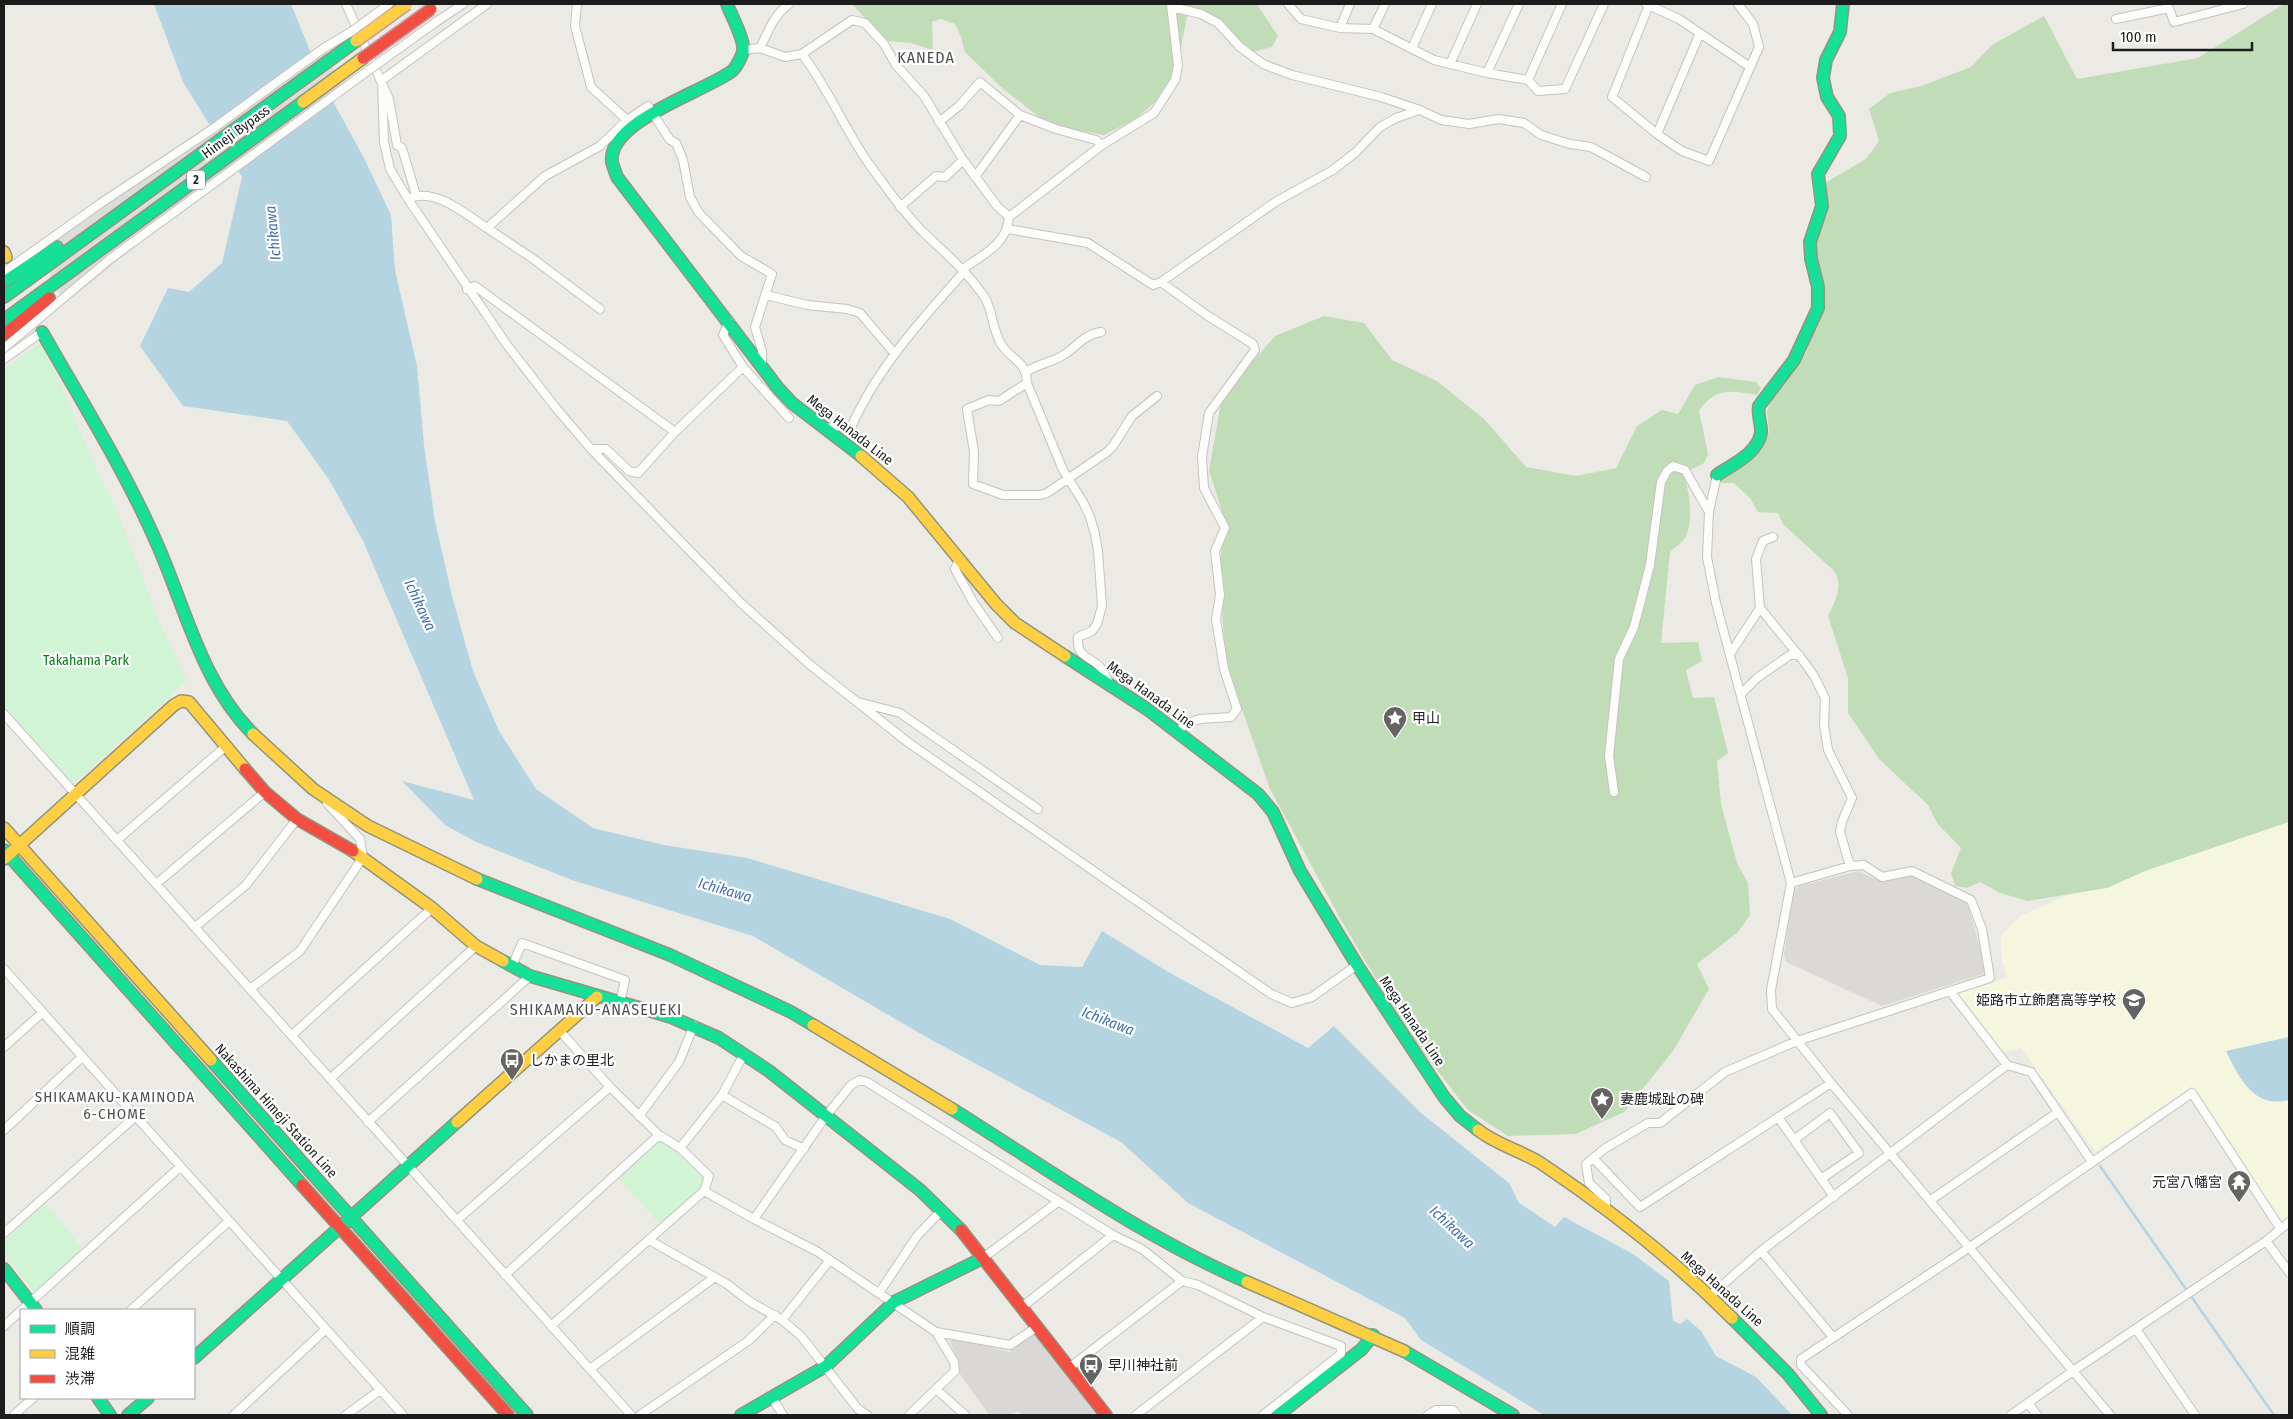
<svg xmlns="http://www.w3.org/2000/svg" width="2293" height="1419" viewBox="0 0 2293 1419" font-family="'Fira Sans Condensed','Noto Sans JP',sans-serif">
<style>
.residential{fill:#dbd9d6}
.education{fill:#f4f6de}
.religious{fill:#d9d8d6}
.forest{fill:#c1ddb7}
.park{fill:#d0f4d4}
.water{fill:#b5d4e1}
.pier{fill:#dcdcd9}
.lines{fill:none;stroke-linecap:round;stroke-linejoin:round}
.stream{stroke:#b5d4e1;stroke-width:2.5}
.street-casing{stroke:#c4c3c0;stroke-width:10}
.fast-casing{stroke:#91957c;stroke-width:14}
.slow-casing{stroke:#91957c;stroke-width:14}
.jam-casing{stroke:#91957c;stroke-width:14}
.street{stroke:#fcfcfb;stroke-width:8}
.fast{stroke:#16e098;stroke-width:11}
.slow{stroke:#ffcf43;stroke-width:11}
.jam{stroke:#f24e42;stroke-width:11}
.street-bridge-casing{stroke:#c4c3c0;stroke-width:10;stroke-linecap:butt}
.slow-bridge-casing{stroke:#c39aa1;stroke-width:14;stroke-linecap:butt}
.jam-bridge-casing{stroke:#c39aa1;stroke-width:14;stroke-linecap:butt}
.street-bridge{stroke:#fcfcfb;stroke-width:8}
.slow-bridge{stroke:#ffcf43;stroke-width:11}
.jam-bridge{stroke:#f24e42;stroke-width:11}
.labels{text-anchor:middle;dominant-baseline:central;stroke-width:4.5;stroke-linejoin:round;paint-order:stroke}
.shield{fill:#fff;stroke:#606060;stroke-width:1}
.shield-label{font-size:12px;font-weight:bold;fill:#1c1c1c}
.street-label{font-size:14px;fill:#1c1c1c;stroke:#fff}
.park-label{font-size:14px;fill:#03821b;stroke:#fff}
.poi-label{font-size:14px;fill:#1c1c1c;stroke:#fff;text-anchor:start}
.water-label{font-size:15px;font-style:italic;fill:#426eb3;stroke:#fff}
.neighbourhood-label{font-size:15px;letter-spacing:1px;fill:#4f4f4f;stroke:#fff}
.quarter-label{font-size:16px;letter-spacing:1px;fill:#4f4f4f;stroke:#fff}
</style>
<rect width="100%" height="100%" fill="#eceae4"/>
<path class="residential" d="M 1858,871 L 1875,879 L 1886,881 L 1907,875 L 1912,876 L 1967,901 L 1986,969 L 1983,974 L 1882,1006 L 1786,962 L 1784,955 L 1793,890 L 1800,886 Z"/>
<path class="education" d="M 2289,816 L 2289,1217 L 2281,1222 L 2192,1086 L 2095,1152 L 2021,1048 L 2004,1053 L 1956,994 L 2007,978 L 2001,955 L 2001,936 L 2020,916 L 2073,893 Z"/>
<path class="religious" d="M 1032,1335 L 1036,1337 L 1097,1415 L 1022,1415 L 1018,1411 L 1009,1415 L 989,1415 L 960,1374 L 959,1362 L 950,1342 L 953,1339 L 972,1342 L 1009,1352 Z"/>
<path class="forest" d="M 852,4 L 1257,4 L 1278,36 L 1272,47 L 1252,52 L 1206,14 L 1192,7 L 1187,17 L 1178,62 L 1165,93 L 1136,119 L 1104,135 L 1068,129 L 1039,117 L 1001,87 L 965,52 L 961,37 L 955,24 L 941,19 L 932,22 L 933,50 L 911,43 L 886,41 Z
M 2284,4 L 2289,4 L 2289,822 L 2145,871 L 2107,888 L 2028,901 L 2000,893 L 1980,882 L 1967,888 L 1955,886 L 1951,873 L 1961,848 L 1937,823 L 1928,805 L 1879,759 L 1848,713 L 1848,678 L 1828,616 C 1835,601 1844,586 1834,571 L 1783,524 L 1778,513 L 1758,512 L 1750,498 L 1734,483 L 1720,483 L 1724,475 L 1746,464 L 1760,451 L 1769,432 L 1767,411 L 1774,392 L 1806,353 L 1812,333 L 1814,242 L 1823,184 L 1866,159 L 1879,141 L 1869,109 L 1890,93 L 1921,86 L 1971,67 L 1992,45 L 2044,16 L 2077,79 L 2198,58 Z
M 1324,316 L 1364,323 L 1392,360 L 1437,381 L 1484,419 L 1526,467 L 1576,476 L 1616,468 L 1637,426 L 1662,410 L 1678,414 L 1695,385 L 1718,377 L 1756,382 L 1761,388 L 1757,395 C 1731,391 1716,386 1699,411 L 1708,454 L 1704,463 L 1683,474 C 1690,491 1694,522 1685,538 C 1682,543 1674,548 1670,552 L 1661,643 L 1698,642 L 1702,661 L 1686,670 L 1693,698 L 1714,697 L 1728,753 L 1717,761 L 1721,804 L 1737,863 L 1748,883 L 1750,915 L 1738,932 L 1697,964 L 1709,989 L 1673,1051 L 1624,1112 L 1576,1134 L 1508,1136 L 1468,1110 L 1406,1030 L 1341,920 L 1270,789 L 1225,661 L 1220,568 L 1225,520 L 1209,471 L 1222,396 L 1275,336 Z"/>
<path class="park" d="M 39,343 L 44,345 L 95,467 L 117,510 L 160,624 L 187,681 L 76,781 L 69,781 L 4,706 L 4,369 Z
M 658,1142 L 664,1142 L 703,1174 L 704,1180 L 700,1188 L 660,1225 L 619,1178 Z
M 45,1203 L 84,1250 L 35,1293 L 4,1254 L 4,1242 Z"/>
<path class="water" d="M 154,4 L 291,4 L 323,83 L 364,158 L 391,215 L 395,270 L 417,366 L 424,445 L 435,521 L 452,596 L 473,671 L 499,731 L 536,789 L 593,828 L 664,845 L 747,858 L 950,919 L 1040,965 L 1082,967 L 1102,931 L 1170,973 L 1308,1048 L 1334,1026 L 1421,1113 L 1509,1183 L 1519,1203 L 1555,1227 L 1564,1217 L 1633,1254 L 1669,1281 L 1673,1321 L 1680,1324 L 1687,1319 L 1701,1331 L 1716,1356 L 1756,1377 L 1792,1415 L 1544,1415 L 1421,1340 L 1405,1318 L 1188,1203 L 1121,1142 L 928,1038 L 753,936 L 572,880 L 476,842 L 445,825 L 402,781 L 474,800 L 363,541 L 330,481 L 287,421 L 183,406 L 140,346 L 168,288 L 189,292 L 222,263 L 242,177 L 183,82 Z
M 2289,1037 L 2289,1100 C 2254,1109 2239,1078 2226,1051 Z"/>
<path class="pier" d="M 322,44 L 345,93 L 145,239 L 64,304 L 36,243 L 209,127 Z"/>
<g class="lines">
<path class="stream" d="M 2100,1166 L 2274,1415"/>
<g class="street-casing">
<path id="street" d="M 346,4 L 389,99 L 397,145 L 402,148 L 416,195
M 487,4 L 382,80 L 384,142 L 390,169 L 408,199 L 507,345 L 556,408 L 591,449 L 688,549 L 741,603 L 809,664 L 909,743 L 1271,994 L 1292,1003 L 1312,997 L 1357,965
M 577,4 L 575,26 L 591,87 L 627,120
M 1288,4 L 1301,19 L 1340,28 L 1373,29 L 1434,60 L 1487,73 L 1528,80 L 1538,91 L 1565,89 L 1604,4
M 1646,4 L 1679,19 L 1750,67
M 1649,5 L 1612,97 L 1657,134 L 1682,151 L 1709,161 L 1759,47 L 1753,24 L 1738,4
M 1172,7 L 1201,14 L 1218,23 L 1240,47 L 1263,64 L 1292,75 L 1381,97 L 1420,110 L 1441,120 L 1469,124 L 1499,119 L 1524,123 L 1541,135 L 1570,144 L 1591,147 L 1646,177
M 2116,19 L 2169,8 L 2174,22 L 2243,4
M 436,22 L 463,4
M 1340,28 L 1350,4
M 1373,29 L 1385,4
M 760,48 C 769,30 773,16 789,4
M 1412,48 L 1432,4
M 743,50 L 760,48 L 785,57 L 802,54 L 852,20 L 865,23 L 884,44 L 896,65 L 924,96 L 963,160 L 997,206 L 1009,217
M 802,54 C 828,88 844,128 869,164 C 886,187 902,211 923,232 C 945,253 968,272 985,298 C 992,309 993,331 1001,344 C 1012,362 1026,359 1027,383 L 1063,470 L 1083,502 L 1090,517 L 1095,534 L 1098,551 L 1102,606 L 1097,624 L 1092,631 L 1078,637 C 1076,658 1090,656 1101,668 C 1105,672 1107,678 1109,683
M 1450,64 L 1477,4
M 1487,73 L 1519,4
M 1528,80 L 1562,4
M 939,122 L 959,106 L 980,82 L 1020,115 L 1056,129 L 1096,140 L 1102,145
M 1657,134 L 1700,33
M 975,177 L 1020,115
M 408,199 C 434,186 465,214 487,228 L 545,176 L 600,146 L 627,120 L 648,106 L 670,140 L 676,143 L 683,160 L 690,197 L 699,213 L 741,256 L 772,274 L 755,327 L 762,351 L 762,365
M 900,207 L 936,176 L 945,177 L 963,160
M 487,228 L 532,258 L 600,309
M 1008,229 L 1088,243 L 1153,285 L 1161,282 L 1208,316 L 1253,344 L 1255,350 L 1209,413 L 1202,457 L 1204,488 L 1225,528 L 1215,551 L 1220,595 L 1216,619 L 1224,669 L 1237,709 L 1231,717 L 1200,719 L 1184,724 L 1178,733
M 4,272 L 101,203 L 211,130 L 324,48 L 351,32
M 1161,282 L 1277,201 L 1333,170 L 1356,152 L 1380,127 L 1396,118 L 1419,110
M 467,289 L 475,286 L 483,292 L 675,432
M 766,295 L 807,305 L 847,309 L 860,313 L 895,354
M 4,348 L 110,259 L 369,70
M 4,359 L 42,332
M 743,367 L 789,418
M 1026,372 C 1039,363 1052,363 1065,354 C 1077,346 1085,334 1101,332
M 1027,383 L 999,401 L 989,400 L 967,409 L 974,452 L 973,484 L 1003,495 L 1040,495 L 1047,493 L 1107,452 L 1113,446 L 1132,416 L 1157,396
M 825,428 L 841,426 L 850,430 C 875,371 920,321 962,274 L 963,269 C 983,254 1007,245 1009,217 L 1102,145 L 1154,113 L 1175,80 L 1178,66 L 1171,4
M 591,449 L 606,449 L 629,471 L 638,473 L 675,432 L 743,367 L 723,335 L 729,321
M 1717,475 L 1709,512 L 1707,557 L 1716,603 L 1791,883 L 1771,990 L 1772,1009 L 1831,1083 L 2110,1415
M 1773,537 L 1763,541 L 1756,559 L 1760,608 L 1804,662 L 1814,676 L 1825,698 L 1824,725 L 1828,750 L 1852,798 L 1842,822 L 1840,832 L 1850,866
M 959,559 L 955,569 L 973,602 L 998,638
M 1730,654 L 1760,608
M 1741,694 L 1757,678 L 1790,655 L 1799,655
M 858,702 L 900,713 L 1038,809
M 4,714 L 631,1415
M 1614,792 L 1609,756 L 1619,659 L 1634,627 L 1650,565 L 1661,482 L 1667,471 L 1673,466 L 1685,470 L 1709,512
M 117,840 L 225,747
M 156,884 L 265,792
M 195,927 L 246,885 L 297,819
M 512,966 L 522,943 L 625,980 L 620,1003
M 4,969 L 403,1415
M 250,989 L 300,951 L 363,857 L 360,839 L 327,803
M 1950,991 L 2007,1065
M 292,1035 L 432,908
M 4,1047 L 42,1013
M 331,1078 L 476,946
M 722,1095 L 776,1127 L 785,1140 L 804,1149
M 639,1116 L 679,1062 L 694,1025
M 1778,1117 L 1834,1197
M 368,1122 L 530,976
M 4,1130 L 82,1057
M 1794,1140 L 1830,1113 L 1859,1153 L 1821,1179
M 680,1148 L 722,1095 L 744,1054
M 1593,1158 L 1640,1207 L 1831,1083
M 704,1191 L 754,1219
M 1931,1200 L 2058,1112
M 1606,1210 L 1606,1199 L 1589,1183 L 1586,1164 L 1604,1149 L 1648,1123 L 1660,1123 L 1725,1072 L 1797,1041 L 1990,978 L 1982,929 L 1971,900 L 1912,871 L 1882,877 L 1864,865 L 1850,866 L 1791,883
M 457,1220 L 610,1087
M 4,1233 L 136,1116
M 649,1240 L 727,1284 L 749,1301 L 782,1320 L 801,1336 L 858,1409 L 867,1415
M 2266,1241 L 2289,1272
M 1761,1251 L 1832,1336
M 983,1258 L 1059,1201
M 505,1275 L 659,1135
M 879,1293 L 917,1236 L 942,1210
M 1710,1296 L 1761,1251 L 2007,1065 L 2031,1072 L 2092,1162
M 1022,1307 L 1113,1235
M 131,1310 L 229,1221
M 782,1320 L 830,1260
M 4,1326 L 180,1167
M 551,1326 L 704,1191 L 709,1176 L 680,1148 L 659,1135 L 610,1087 L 560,1031
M 1037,1327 L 1010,1345 L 936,1332 L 818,1252 L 754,1219 L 826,1116 L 851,1085 L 860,1080 L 867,1082 L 1113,1235 L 1142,1249 L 1182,1281 L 1198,1285 L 1263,1317 L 1341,1346 L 1341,1354 L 1263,1415
M 2136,1329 L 2195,1415
M 1069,1368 L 1182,1281
M 590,1369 L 715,1277
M 936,1389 L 965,1415
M 772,1398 L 783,1415
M 2028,1403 L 2037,1415
M 14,1415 L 33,1398
M 234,1415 L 325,1330
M 346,1415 L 380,1390
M 640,1415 L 748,1341 L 775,1315
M 909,1415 L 955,1371 L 954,1362 L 936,1332
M 1136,1415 L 1263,1317
M 1428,1415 L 1436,1410 L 1453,1410 L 1457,1415
M 1848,1415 L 1801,1365 L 1801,1359 L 1970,1247 L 2192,1093 L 2280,1228
M 2011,1415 L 2073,1371 L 2266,1241 L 2289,1222"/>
</g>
<g class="fast-casing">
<path id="fast" d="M 727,4 C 731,15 745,40 743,51 C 742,56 736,68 732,71 C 706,91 607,121 612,162 C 613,167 616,173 617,177 L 778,388 L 792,403 L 861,456
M 4,282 L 57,247
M 4,297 L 356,41
M 4,320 L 303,102
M 42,332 C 82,402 126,472 158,546 C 186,610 202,683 253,734
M 1717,475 C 1733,464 1757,454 1761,433 C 1762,424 1757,416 1759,406 L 1794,360 L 1818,308 L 1818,287 L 1811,259 L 1810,242 L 1822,206 L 1818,174 L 1840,136 L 1839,116 L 1827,97 L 1823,78 L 1826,60 L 1840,32 L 1843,4
M 1065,656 L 1147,709 L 1258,794 L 1273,812 L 1300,871 L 1357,965 L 1444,1097 L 1460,1116 L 1478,1130
M 4,850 L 302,1185
M 477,879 L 670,955 L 791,1012 L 813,1025
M 503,961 L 530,976 L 671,1017 L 719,1038 L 769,1071 L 920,1190 L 961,1230
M 211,1060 L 527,1415
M 952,1109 C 1048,1169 1143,1237 1247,1282
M 4,1269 L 36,1310
M 1732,1318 L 1788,1374 L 1821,1415
M 1404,1351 L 1513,1415
M 194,1358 L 457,1122
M 98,1398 L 110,1415
M 128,1415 L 148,1398
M 741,1415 L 826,1366 L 894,1302 L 983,1258
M 1278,1415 L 1362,1349 L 1373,1335"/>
</g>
<g class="slow-casing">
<path id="slow" d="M 303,102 L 363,58
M 4,252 L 6,257
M 861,456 L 908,497 L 996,604 L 1015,623 L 1065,656
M 253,734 L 313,789 L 368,826 L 477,879
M 4,828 L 211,1060
M 353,851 L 432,908 L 476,946 L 503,961
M 4,859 L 174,705 L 181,701 L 189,702 L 245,769
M 813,1025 L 952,1109
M 457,1122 L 597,997
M 1478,1130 C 1497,1145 1522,1151 1542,1164 C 1609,1209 1675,1261 1732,1318
M 1247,1282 L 1404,1351"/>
</g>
<g class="jam-casing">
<path id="jam" d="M 4,335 L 49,298
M 245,769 L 265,792 L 297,819 L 353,851
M 302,1185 L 508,1415
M 961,1230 L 1106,1415"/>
</g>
<use href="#street" class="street"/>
<use href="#fast" class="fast"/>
<use href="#slow" class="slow"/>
<use href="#jam" class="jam"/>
<g class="street-bridge-casing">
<path id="street-bridge" d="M 351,32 L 389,4
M 369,70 L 436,22"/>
</g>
<g class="slow-bridge-casing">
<path id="slow-bridge" d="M 356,41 L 407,4"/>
</g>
<g class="jam-bridge-casing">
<path id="jam-bridge" d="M 363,58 L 431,9"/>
</g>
<use href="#street-bridge" class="street-bridge"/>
<use href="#slow-bridge" class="slow-bridge"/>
<use href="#jam-bridge" class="jam-bridge"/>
</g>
<defs>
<g id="sight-pin" transform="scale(1.25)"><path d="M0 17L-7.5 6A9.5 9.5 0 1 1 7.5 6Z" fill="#656462" stroke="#fff"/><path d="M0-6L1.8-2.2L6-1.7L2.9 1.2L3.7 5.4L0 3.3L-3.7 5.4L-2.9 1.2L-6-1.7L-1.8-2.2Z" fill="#fff"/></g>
<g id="school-pin" transform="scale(1.25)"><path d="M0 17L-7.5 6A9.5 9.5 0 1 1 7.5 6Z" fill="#656462" stroke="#fff"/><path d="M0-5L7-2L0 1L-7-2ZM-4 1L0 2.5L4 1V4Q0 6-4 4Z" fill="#fff"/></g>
<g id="bus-pin" transform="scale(1.25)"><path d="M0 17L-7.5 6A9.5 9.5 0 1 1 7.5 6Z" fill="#656462" stroke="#fff"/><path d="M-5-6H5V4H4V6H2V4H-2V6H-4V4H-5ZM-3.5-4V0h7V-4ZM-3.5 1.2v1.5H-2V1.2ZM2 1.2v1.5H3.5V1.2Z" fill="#fff"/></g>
<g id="temple-pin" transform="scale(1.25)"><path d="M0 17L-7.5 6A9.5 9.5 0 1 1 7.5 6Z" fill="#656462" stroke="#fff"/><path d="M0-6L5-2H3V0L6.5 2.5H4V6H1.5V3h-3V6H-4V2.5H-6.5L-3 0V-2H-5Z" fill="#fff"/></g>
</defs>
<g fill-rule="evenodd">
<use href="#sight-pin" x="1395" y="718"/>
<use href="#school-pin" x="2134" y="1000"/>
<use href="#bus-pin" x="512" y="1060"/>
<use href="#sight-pin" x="1602" y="1099"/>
<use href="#temple-pin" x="2239" y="1182"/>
<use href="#bus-pin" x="1091" y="1365"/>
</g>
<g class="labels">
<rect class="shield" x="187" y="170.5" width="18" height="19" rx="4"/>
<g class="shield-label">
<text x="196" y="180">2</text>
</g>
<g class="street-label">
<text transform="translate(236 132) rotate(-36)">Himeji Bypass</text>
<text transform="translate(850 430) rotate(38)">Mega Hanada Line</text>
<text transform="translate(1151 695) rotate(36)">Mega Hanada Line</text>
<text transform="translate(1412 1021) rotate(56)">Mega Hanada Line</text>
<text transform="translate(276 1111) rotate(48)">Nakashima Himeji Station Line</text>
<text transform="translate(1722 1289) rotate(42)">Mega Hanada Line</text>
</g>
<g class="park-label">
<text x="86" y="660">Takahama Park</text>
</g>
<g class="poi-label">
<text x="1412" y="718">甲山</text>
<text x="2116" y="1000" text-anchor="end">姫路市立飾磨高等学校</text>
<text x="530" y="1060">しかまの里北</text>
<text x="1620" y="1099">妻鹿城趾の碑</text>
<text x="2222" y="1182" text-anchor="end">元宮八幡宮</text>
<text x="1108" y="1365">早川神社前</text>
</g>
<g class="water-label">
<text transform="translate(273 233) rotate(-96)">Ichikawa</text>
<text transform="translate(420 605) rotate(65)">Ichikawa</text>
<text transform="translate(725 890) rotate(16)">Ichikawa</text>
<text transform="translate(1108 1021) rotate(21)">Ichikawa</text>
<text transform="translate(1452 1227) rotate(43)">Ichikawa</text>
</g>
<g class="neighbourhood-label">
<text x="115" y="1097">SHIKAMAKU-KAMINODA<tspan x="115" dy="17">6-CHOME</tspan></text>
</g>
<g class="quarter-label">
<text x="926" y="57">KANEDA</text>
<text x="596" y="1009">SHIKAMAKU-ANASEUEKI</text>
</g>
</g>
<rect width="2293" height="1419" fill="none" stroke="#1c1c1c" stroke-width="10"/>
<rect x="20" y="1309" width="175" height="90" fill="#ffffff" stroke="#a4a4a4"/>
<rect x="30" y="1325" width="25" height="8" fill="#16e098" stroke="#a4a4a4"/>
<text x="65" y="1334" font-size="15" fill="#1c1c1c">順調</text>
<rect x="30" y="1350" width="25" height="8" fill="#ffcf43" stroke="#a4a4a4"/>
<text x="65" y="1359" font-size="15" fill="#1c1c1c">混雑</text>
<rect x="30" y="1375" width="25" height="8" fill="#f24e42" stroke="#a4a4a4"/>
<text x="65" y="1384" font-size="15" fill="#1c1c1c">渋滞</text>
<path d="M2113 42v8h139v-8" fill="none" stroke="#1c1c1c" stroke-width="2.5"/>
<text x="2120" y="42" font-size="15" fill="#1c1c1c" stroke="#ffffff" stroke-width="4" paint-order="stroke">100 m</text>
</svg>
